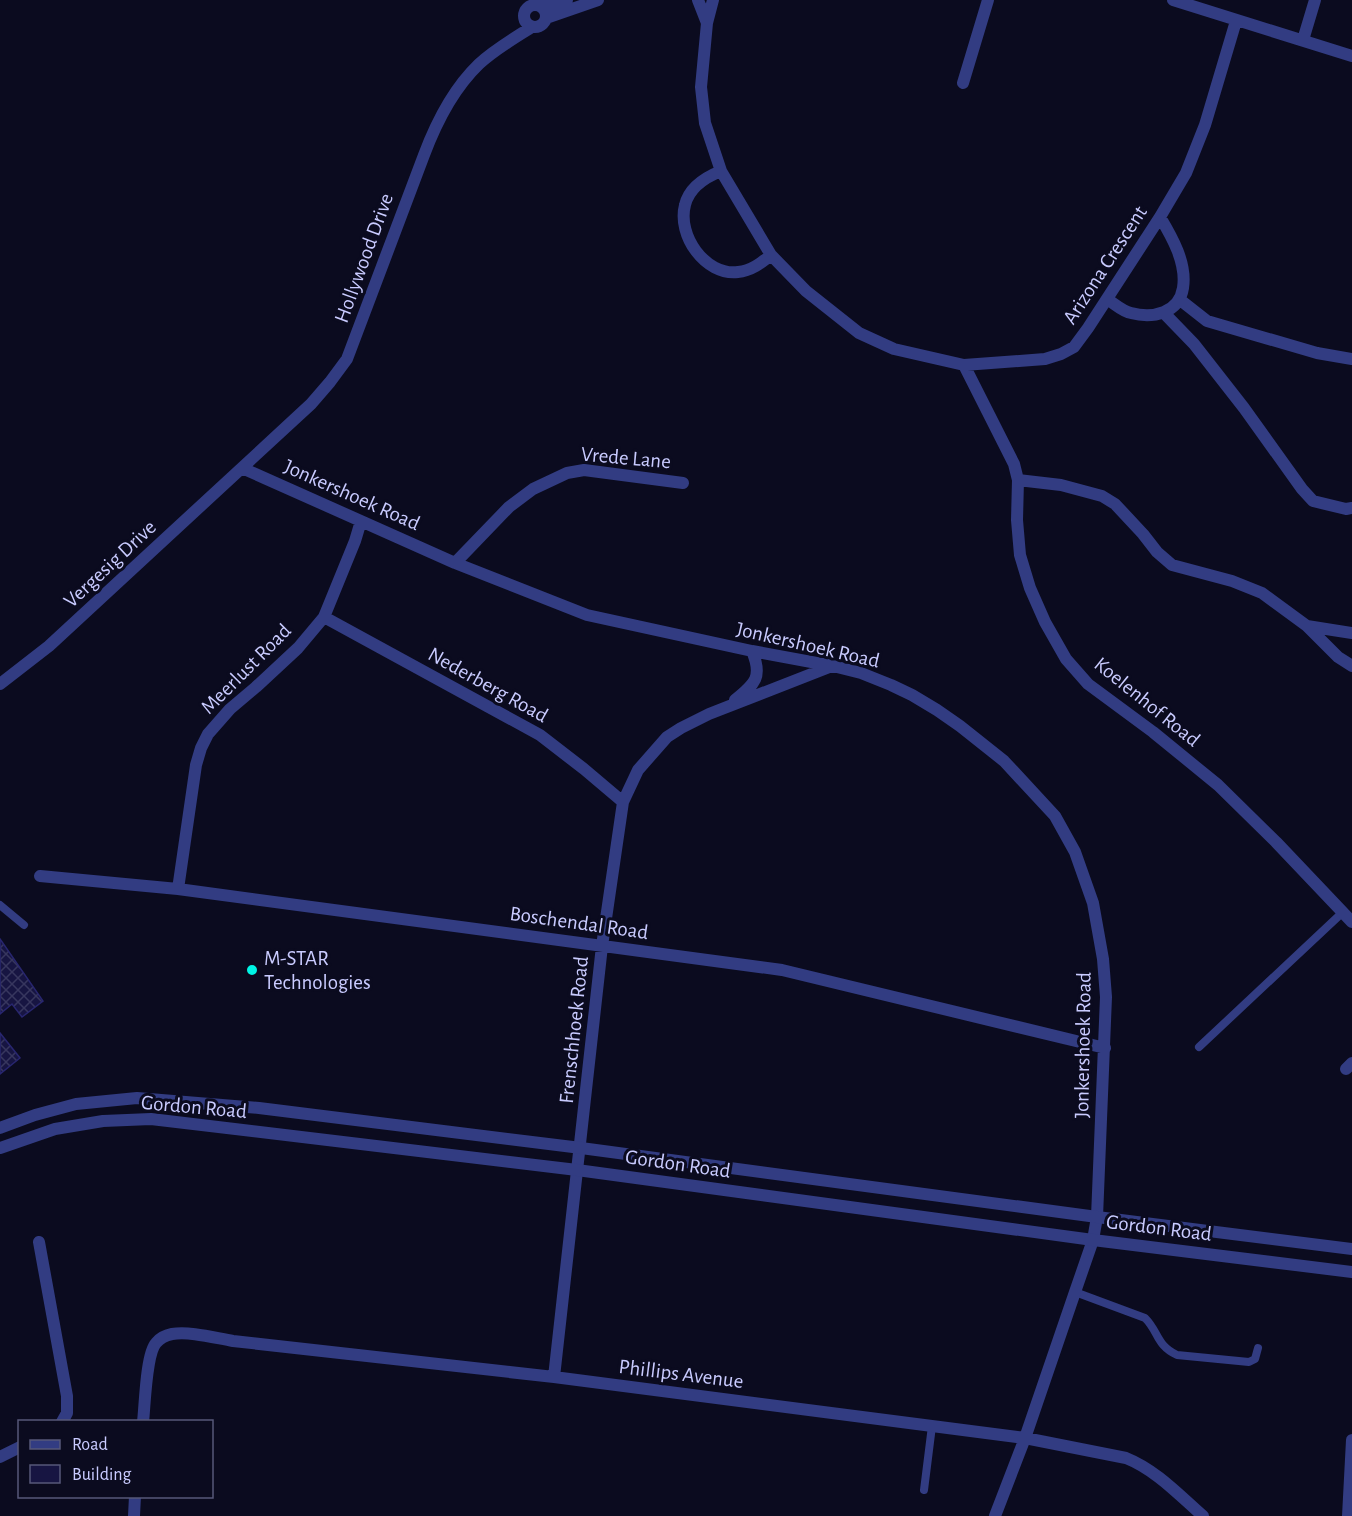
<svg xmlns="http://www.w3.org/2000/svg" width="1352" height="1516" viewBox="0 0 1352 1516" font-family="'Alegreya Sans',sans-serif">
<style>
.building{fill:url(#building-cross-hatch);stroke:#28266f;stroke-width:1.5}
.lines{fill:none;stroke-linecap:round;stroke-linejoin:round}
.service{stroke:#323c82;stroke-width:8}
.minor{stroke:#323c82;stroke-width:12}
.tertiary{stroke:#323c82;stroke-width:12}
.poi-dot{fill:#00f4e5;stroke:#0b0b1f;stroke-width:2}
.labels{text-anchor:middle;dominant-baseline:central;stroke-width:6;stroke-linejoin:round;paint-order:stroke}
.street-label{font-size:21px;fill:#c9cbff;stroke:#0b0b1f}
.poi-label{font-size:21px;fill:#c9cbff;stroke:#0b0b1f;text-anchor:start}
</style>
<defs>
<pattern id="building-cross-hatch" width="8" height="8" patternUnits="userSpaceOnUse" patternTransform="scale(1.5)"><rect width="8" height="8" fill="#171542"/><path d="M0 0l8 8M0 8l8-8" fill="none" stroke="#37365e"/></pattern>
</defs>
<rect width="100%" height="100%" fill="#0b0b1f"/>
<path class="building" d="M 0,939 L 43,1001 L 22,1017 L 12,1004 L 0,1014 Z
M 0,1033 L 20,1058 L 0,1074 Z"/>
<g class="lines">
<path class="service" d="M 0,905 L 24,925
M 1199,1047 L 1343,912
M 1075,1292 L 1145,1318 C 1159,1332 1156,1345 1177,1355 L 1249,1362 L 1255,1359 L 1258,1348
M 924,1490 L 932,1426"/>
<path class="minor" d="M 698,0 L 707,23
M 713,0 L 707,23 L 701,87 L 705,123 L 721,171 L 771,255 L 806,291 L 859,333 L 894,349 L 964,365 L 1045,359 L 1061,354 L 1074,347 L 1088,328 L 1160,217 L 1186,173 L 1205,125 L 1236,21
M 1173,0 L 1352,56
M524 16a11 11 0 1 1 22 0a11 11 0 1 1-22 0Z
M 540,6 L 567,0
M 546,18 L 598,0
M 1303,40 L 1315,0
M 963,83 L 988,0
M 721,171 C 706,177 689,188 685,205 C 677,235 705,276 738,272 C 751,271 761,263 771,255
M 1107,299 C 1115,304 1122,311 1131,313 C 1153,319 1179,313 1183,288 C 1187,263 1172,237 1160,217
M 1179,299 L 1207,321 L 1317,353 L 1352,359
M 1164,313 L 1194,344 L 1244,408 L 1302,489 L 1313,501 L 1346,509 L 1352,508
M 964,365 L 1014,464 L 1018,480 L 1017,520 L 1020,555 L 1030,588 L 1045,622 L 1066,659 L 1088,684 L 1153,732 L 1218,785 L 1276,842 L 1352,922
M 242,468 L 455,563 L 587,615 L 752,651 L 833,666 L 861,673 L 891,685 L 912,695 L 937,710 L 960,726 L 1004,761 L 1055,816 L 1075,852 L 1093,903 L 1103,959 L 1106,997 L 1097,1217 L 1093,1240 L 1075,1292 L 1025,1438 L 995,1516
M 1018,480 L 1061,485 L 1102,496 L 1115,504 L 1143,534 L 1157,552 L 1172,565 L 1232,581 L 1262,593 L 1307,626 L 1338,657 L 1352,666
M 455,563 L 509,507 L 533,489 L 567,473 L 584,470 L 683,483
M 324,617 L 540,735 L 584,769 L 623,802
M 1307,626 L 1352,633
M 0,684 L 49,646 L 311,404 L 330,382 L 347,359 L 424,155 C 436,123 454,88 479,64 C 494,50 514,38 532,27
M 735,700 C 755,684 763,677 752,651
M 40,876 L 178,889 L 782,970 L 1105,1048
M 178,889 L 196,765 L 201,748 L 208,734 L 230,709 L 256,687 L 298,648 L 324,617 L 355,541 L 361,521
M 1346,1069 L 1352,1063
M 39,1242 L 67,1396 L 67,1413 L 62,1422
M 554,1377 L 602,946 L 623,802 L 638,770 L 667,737 L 681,728 L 709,714 L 832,666
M 143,1422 C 145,1405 146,1354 156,1343 C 160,1338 167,1335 172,1334 C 190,1331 215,1338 233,1341 L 554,1377 L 1025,1438 L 1126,1458 C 1156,1470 1179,1495 1203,1516
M 0,1457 L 20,1447
M 134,1516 L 135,1496
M 1348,1516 L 1352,1440"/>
<path class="tertiary" d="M 0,1128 L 35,1115 L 76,1104 L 137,1098 L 259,1108 L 581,1148 L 1097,1217 L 1352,1249
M 0,1148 L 55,1129 L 103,1121 L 151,1119 L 577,1170 L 1093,1240 L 1352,1272"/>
</g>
<circle class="poi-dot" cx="252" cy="970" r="6"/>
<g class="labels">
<g class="street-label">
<text transform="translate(364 258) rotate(-70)">Hollywood Drive</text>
<text transform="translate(1105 265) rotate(-57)">Arizona Crescent</text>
<text transform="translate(626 458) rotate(5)">Vrede Lane</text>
<text transform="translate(352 495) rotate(24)">Jonkershoek Road</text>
<text transform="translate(110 564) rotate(-43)">Vergesig Drive</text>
<text transform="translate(808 645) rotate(13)">Jonkershoek Road</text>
<text transform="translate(246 669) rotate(-45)">Meerlust Road</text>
<text transform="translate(488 685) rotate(29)">Nederberg Road</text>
<text transform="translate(1147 702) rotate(39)">Koelenhof Road</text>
<text transform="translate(579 923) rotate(8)">Boschendal Road</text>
<text transform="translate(574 1030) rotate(-84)">Frenschhoek Road</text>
<text transform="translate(1083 1045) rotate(-89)">Jonkershoek Road</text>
<text transform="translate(194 1107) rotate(5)">Gordon Road</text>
<text transform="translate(678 1164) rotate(8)">Gordon Road</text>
<text transform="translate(1159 1228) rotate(7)">Gordon Road</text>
<text transform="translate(681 1374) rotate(7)">Phillips Avenue</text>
</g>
<g class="poi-label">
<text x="264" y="958">M-STAR<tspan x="264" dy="24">Technologies</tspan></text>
</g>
</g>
<rect x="18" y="1420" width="195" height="78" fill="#0b0b1f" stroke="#575879" stroke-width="1.5"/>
<rect x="30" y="1440" width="30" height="9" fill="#323c82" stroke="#575879" stroke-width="1.5"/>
<text x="72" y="1450" font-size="18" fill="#c9cbff">Road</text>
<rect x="30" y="1465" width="30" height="18" fill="#171542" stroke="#575879" stroke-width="1.5"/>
<text x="72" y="1480" font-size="18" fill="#c9cbff">Building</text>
</svg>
